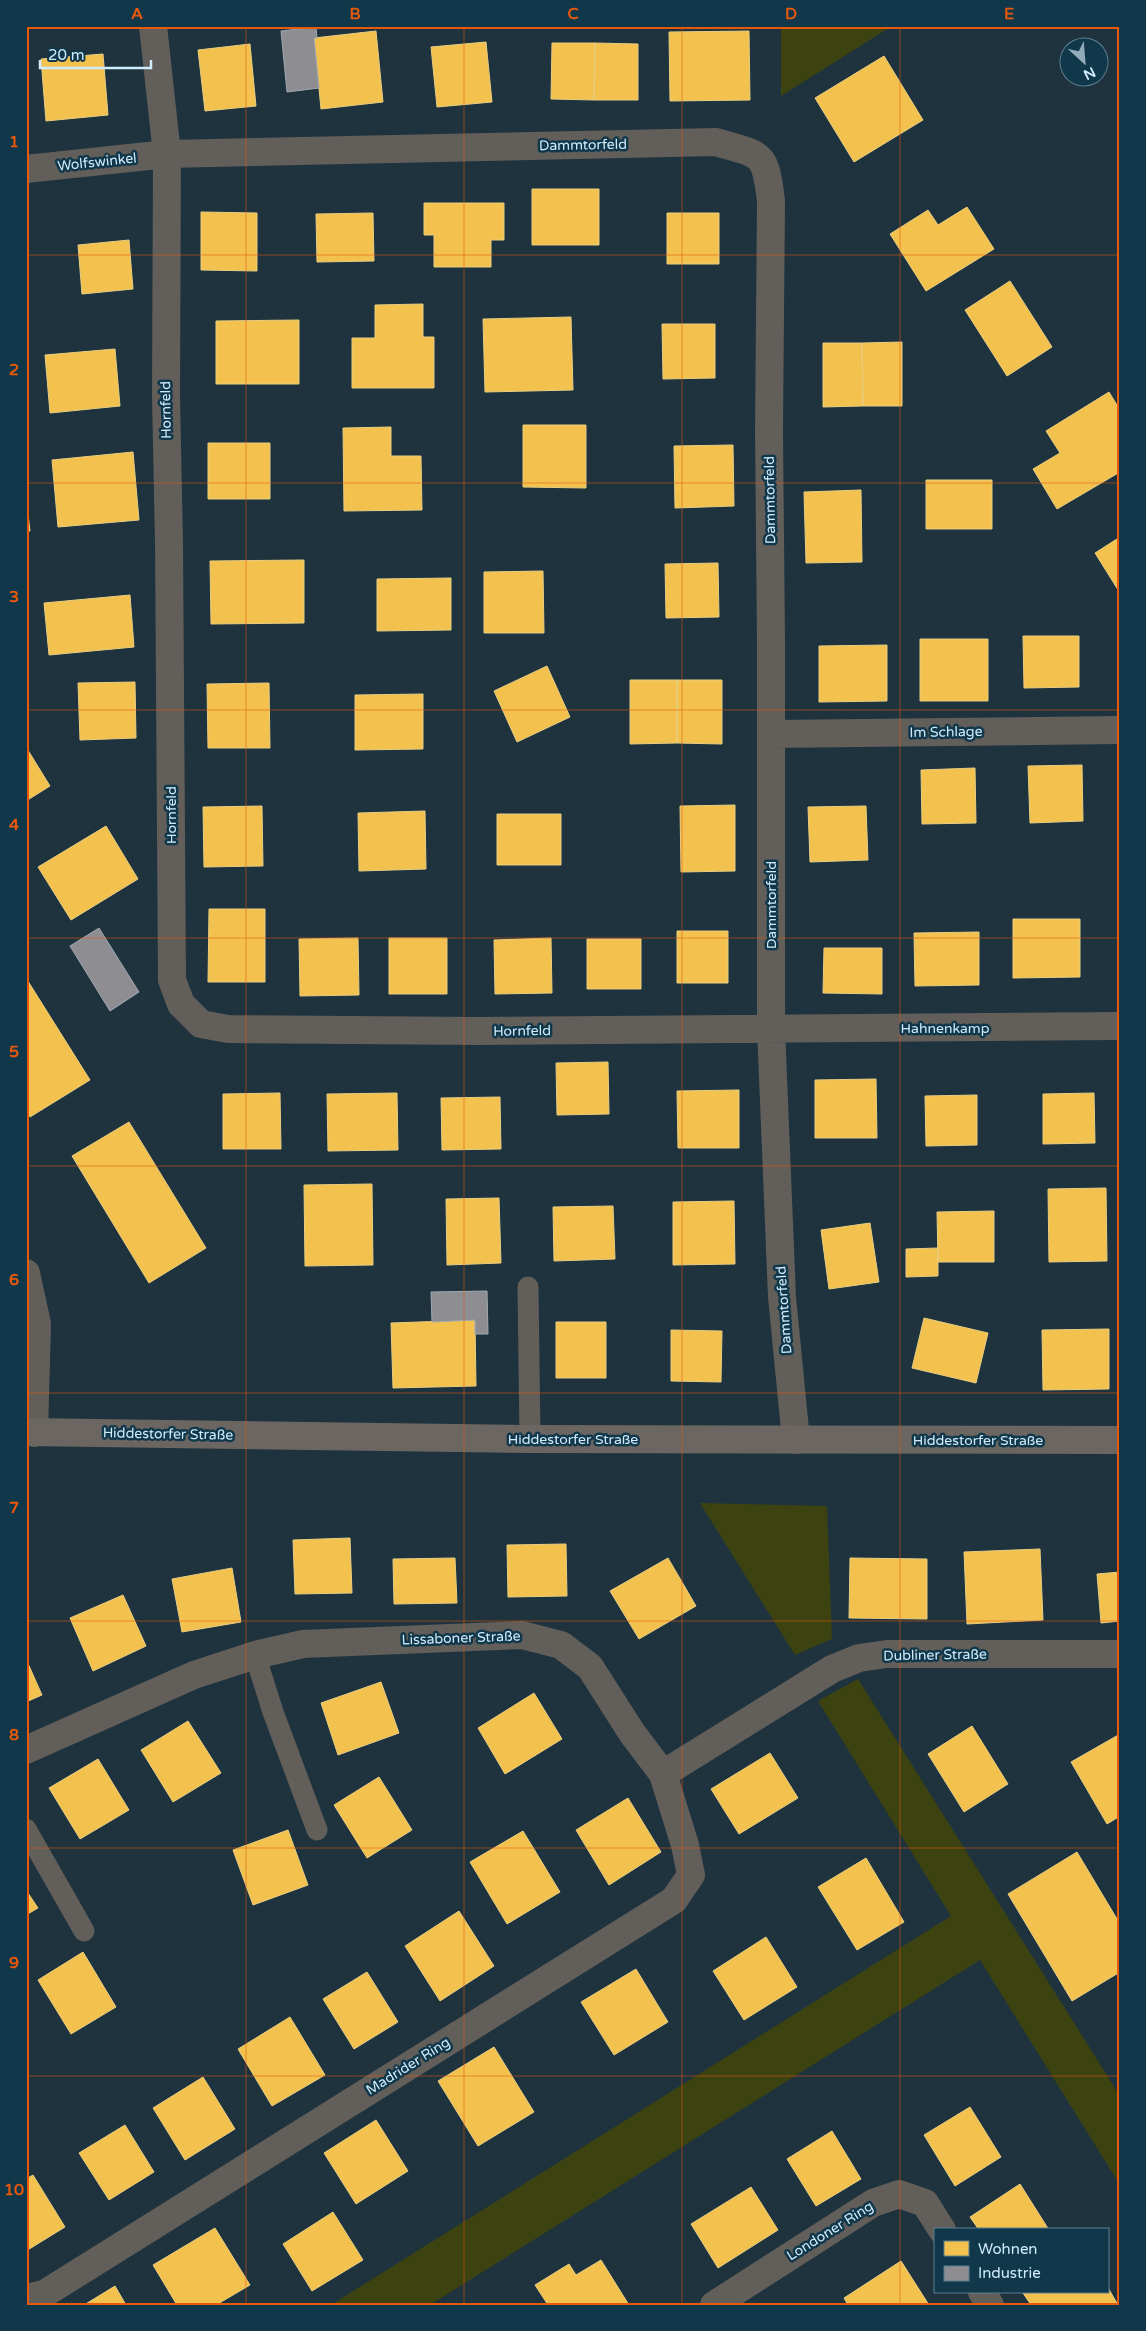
<svg xmlns="http://www.w3.org/2000/svg" width="1146" height="2331" viewBox="0 0 1146 2331" font-family="'Varela Round',sans-serif">
<style>
.green{fill:#3d4310}
.homes{fill:#f2c14e;stroke:#e8ce82}
.industry{fill:#8d8d92;stroke:#a1aab2}
.lines{fill:none;stroke-linecap:round;stroke-linejoin:round}
.lane{stroke:#625e5a;stroke-width:21}
.street{stroke:#625e5a;stroke-width:28}
.secondary{stroke:#6c6662;stroke-width:28}
.grid{fill:none;stroke:#e8590c;stroke-width:1;stroke-opacity:0.55}
.labels{text-anchor:middle;dominant-baseline:central;stroke-width:5;stroke-linejoin:round;paint-order:stroke}
.street-label{font-size:14px;fill:#d0ecfc;stroke:#11374a}
.neatline{fill:none;stroke:#e8590c;stroke-width:2}
.grid-label{font-size:16px;text-anchor:middle;font-weight:bold;fill:#e8590c}
</style>
<rect width="100%" height="100%" fill="#1e333d"/>
<path class="green" d="M 781,26 L 892,26 L 781,96 Z
M 700,1503 L 827,1506 L 832,1639 L 795,1655 Z
M 858,1679 L 1120,2096 L 1120,2185 L 980,1960 L 430,2305 L 331,2305 L 951,1916 L 818,1701 Z"/>
<path class="homes" d="M 376,31 L 383,102 L 321,109 L 314,38 Z
M 749,31 L 750,100 L 670,101 L 669,32 Z
M 486,42 L 492,102 L 437,107 L 431,47 Z
M 552,43 L 595,43 L 594,100 L 551,99 Z
M 595,43 L 638,44 L 638,100 L 594,100 Z
M 250,44 L 256,106 L 205,111 L 198,50 Z
M 103,54 L 108,115 L 46,121 L 41,59 Z
M 884,56 L 923,120 L 854,162 L 815,98 Z
M 532,189 L 599,189 L 599,245 L 532,245 Z
M 424,203 L 504,203 L 504,240 L 491,240 L 491,267 L 434,267 L 434,235 L 424,235 Z
M 967,207 L 994,249 L 926,291 L 890,234 L 928,210 L 938,225 Z
M 201,212 L 257,213 L 257,271 L 201,270 Z
M 373,213 L 374,261 L 317,262 L 316,214 Z
M 667,213 L 719,213 L 719,264 L 667,264 Z
M 129,240 L 133,289 L 82,294 L 78,245 Z
M 1010,281 L 1052,347 L 1007,376 L 965,310 Z
M 423,304 L 423,337 L 434,337 L 434,388 L 352,388 L 352,338 L 375,338 L 375,305 Z
M 571,317 L 573,390 L 485,392 L 483,319 Z
M 299,320 L 299,384 L 216,384 L 216,321 Z
M 662,324 L 715,324 L 715,378 L 663,379 Z
M 902,342 L 902,406 L 863,406 L 862,343 Z
M 823,343 L 862,343 L 863,406 L 823,407 Z
M 115,349 L 120,406 L 50,413 L 45,355 Z
M 1109,392 L 1120,410 L 1120,472 L 1057,509 L 1033,469 L 1060,453 L 1046,431 Z
M 523,425 L 586,425 L 586,488 L 523,487 Z
M 391,427 L 391,456 L 421,456 L 422,510 L 344,511 L 343,428 Z
M 208,443 L 270,443 L 270,499 L 208,499 Z
M 733,445 L 734,506 L 675,508 L 674,446 Z
M 133,452 L 139,520 L 58,527 L 52,460 Z
M 926,480 L 992,480 L 992,529 L 926,529 Z
M 861,490 L 862,562 L 806,563 L 804,492 Z
M 26,496 L 30,531 L 26,531 Z
M 1120,537 L 1120,593 L 1095,553 Z
M 304,560 L 304,623 L 211,624 L 210,561 Z
M 718,563 L 719,617 L 666,618 L 665,564 Z
M 543,571 L 544,633 L 484,633 L 484,572 Z
M 451,578 L 451,630 L 377,631 L 377,579 Z
M 130,595 L 134,647 L 49,655 L 44,603 Z
M 1023,636 L 1079,636 L 1079,687 L 1024,688 Z
M 920,639 L 988,639 L 988,701 L 920,701 Z
M 887,645 L 887,701 L 819,702 L 819,646 Z
M 547,666 L 570,717 L 517,742 L 494,691 Z
M 630,680 L 677,680 L 677,743 L 630,744 Z
M 677,680 L 722,680 L 722,744 L 677,743 Z
M 135,682 L 136,738 L 80,740 L 78,683 Z
M 269,683 L 270,748 L 208,748 L 207,684 Z
M 423,694 L 423,749 L 355,750 L 355,695 Z
M 26,747 L 50,786 L 26,801 Z
M 1082,765 L 1083,821 L 1030,823 L 1028,766 Z
M 975,768 L 976,823 L 922,824 L 921,770 Z
M 735,805 L 735,871 L 681,872 L 680,806 Z
M 262,806 L 263,866 L 204,867 L 203,807 Z
M 866,806 L 868,860 L 810,862 L 808,807 Z
M 425,811 L 426,869 L 359,871 L 358,813 Z
M 497,814 L 561,814 L 561,865 L 497,865 Z
M 106,826 L 138,879 L 71,920 L 38,867 Z
M 209,909 L 265,909 L 265,982 L 208,982 Z
M 1013,919 L 1080,919 L 1080,977 L 1013,978 Z
M 677,931 L 728,931 L 728,983 L 677,983 Z
M 979,932 L 979,985 L 915,986 L 914,933 Z
M 358,938 L 359,995 L 300,996 L 299,939 Z
M 389,938 L 447,938 L 447,994 L 389,994 Z
M 551,938 L 552,993 L 495,994 L 494,940 Z
M 587,939 L 641,939 L 641,989 L 587,989 Z
M 824,948 L 882,948 L 882,994 L 823,993 Z
M 26,978 L 90,1080 L 30,1117 L 26,1110 Z
M 608,1062 L 609,1114 L 557,1115 L 556,1063 Z
M 876,1079 L 877,1138 L 815,1138 L 815,1080 Z
M 739,1090 L 739,1148 L 678,1148 L 677,1091 Z
M 280,1093 L 281,1149 L 223,1149 L 223,1094 Z
M 397,1093 L 398,1150 L 328,1151 L 327,1094 Z
M 1094,1093 L 1095,1143 L 1043,1144 L 1043,1094 Z
M 977,1095 L 977,1145 L 926,1146 L 925,1096 Z
M 500,1097 L 501,1149 L 442,1150 L 441,1098 Z
M 129,1122 L 206,1248 L 149,1283 L 72,1156 Z
M 372,1184 L 373,1265 L 305,1266 L 304,1185 Z
M 1106,1188 L 1107,1261 L 1049,1262 L 1048,1189 Z
M 499,1198 L 501,1263 L 447,1265 L 446,1199 Z
M 734,1201 L 735,1264 L 673,1265 L 673,1202 Z
M 613,1206 L 615,1259 L 554,1261 L 553,1207 Z
M 994,1211 L 994,1262 L 938,1262 L 937,1212 Z
M 870,1223 L 879,1282 L 829,1289 L 821,1230 Z
M 938,1248 L 938,1276 L 906,1277 L 906,1249 Z
M 924,1318 L 988,1333 L 976,1383 L 912,1368 Z
M 475,1320 L 476,1386 L 393,1388 L 391,1323 Z
M 556,1322 L 606,1322 L 606,1378 L 556,1378 Z
M 1109,1329 L 1109,1389 L 1043,1390 L 1042,1330 Z
M 671,1330 L 722,1331 L 721,1382 L 671,1381 Z
M 350,1538 L 352,1593 L 295,1594 L 293,1540 Z
M 566,1544 L 567,1596 L 508,1597 L 507,1545 Z
M 1040,1549 L 1043,1620 L 967,1624 L 964,1552 Z
M 455,1558 L 457,1603 L 394,1604 L 393,1559 Z
M 668,1558 L 696,1606 L 639,1639 L 610,1591 Z
M 850,1558 L 927,1559 L 927,1619 L 849,1618 Z
M 232,1568 L 241,1622 L 182,1632 L 172,1579 Z
M 1120,1572 L 1120,1621 L 1101,1623 L 1097,1574 Z
M 123,1595 L 146,1646 L 93,1671 L 70,1618 Z
M 26,1659 L 42,1695 L 26,1702 Z
M 381,1682 L 399,1733 L 338,1755 L 321,1703 Z
M 534,1693 L 562,1739 L 505,1774 L 478,1728 Z
M 188,1721 L 221,1773 L 173,1802 L 141,1750 Z
M 972,1726 L 1008,1784 L 964,1812 L 928,1754 Z
M 1120,1734 L 1120,1816 L 1107,1824 L 1071,1762 Z
M 770,1753 L 798,1798 L 739,1834 L 711,1789 Z
M 98,1759 L 129,1810 L 80,1839 L 49,1788 Z
M 379,1777 L 412,1830 L 367,1858 L 334,1805 Z
M 628,1798 L 661,1852 L 609,1885 L 576,1830 Z
M 288,1830 L 308,1885 L 253,1905 L 233,1850 Z
M 523,1831 L 560,1892 L 507,1924 L 470,1862 Z
M 1077,1852 L 1120,1924 L 1120,1972 L 1072,2001 L 1008,1894 Z
M 866,1858 L 904,1922 L 857,1950 L 818,1887 Z
M 26,1890 L 38,1908 L 26,1915 Z
M 459,1911 L 494,1966 L 440,2001 L 405,1946 Z
M 766,1937 L 797,1987 L 744,2020 L 713,1971 Z
M 83,1952 L 116,2007 L 71,2034 L 38,1980 Z
M 636,1969 L 668,2022 L 614,2055 L 581,2002 Z
M 367,1972 L 398,2022 L 354,2049 L 323,1999 Z
M 290,2017 L 325,2075 L 272,2106 L 238,2049 Z
M 494,2047 L 534,2112 L 478,2146 L 438,2081 Z
M 203,2077 L 235,2129 L 185,2160 L 153,2108 Z
M 970,2107 L 1001,2157 L 955,2186 L 924,2135 Z
M 376,2120 L 408,2171 L 356,2204 L 324,2153 Z
M 125,2125 L 154,2172 L 109,2200 L 79,2153 Z
M 832,2131 L 861,2179 L 816,2206 L 787,2159 Z
M 33,2175 L 65,2227 L 26,2251 L 26,2179 Z
M 1020,2184 L 1049,2230 L 979,2230 L 970,2217 Z
M 751,2187 L 778,2230 L 718,2268 L 691,2224 Z
M 333,2212 L 363,2260 L 312,2291 L 283,2244 Z
M 215,2228 L 250,2285 L 216,2305 L 177,2305 L 153,2265 Z
M 601,2260 L 629,2305 L 548,2305 L 535,2285 L 569,2264 L 576,2275 Z
M 901,2261 L 929,2305 L 848,2305 L 844,2298 Z
M 115,2286 L 126,2305 L 84,2305 Z
M 1107,2286 L 1118,2305 L 1031,2305 L 1023,2293 L 1107,2292 Z"/>
<path class="industry" d="M 316,27 L 317,38 L 314,38 L 319,88 L 287,92 L 281,31 Z
M 99,928 L 139,992 L 110,1011 L 70,946 Z
M 487,1291 L 488,1334 L 475,1334 L 475,1320 L 432,1322 L 431,1292 Z"/>
<g class="lines">
<path class="lane" d="M 528,1287 L 530,1439
M 255,1655 L 273,1712 L 317,1830
M 26,1829 L 84,1931"/>
<path class="street" d="M 153,26 L 167,154 L 166,396 L 169,543 L 172,980 L 181,1004 L 201,1024 L 228,1029 L 478,1031 L 1120,1026
M 26,169 L 167,154 L 716,142 C 763,156 765,151 771,201 L 769,430 L 771,643 L 771,1028 L 782,1297 L 796,1440
M 772,734 L 1120,730
M 26,1273 L 37,1324 L 34,1433
M 26,1750 L 194,1675 L 255,1655 L 303,1644 L 522,1635 L 561,1645 L 590,1667 L 632,1733 L 663,1774 L 685,1845 L 691,1875 L 674,1900 L 44,2294 L 26,2298
M 663,1774 L 832,1669 L 859,1658 L 887,1654 L 1120,1654
M 982,2292 L 990,2305
M 714,2305 L 873,2203 L 899,2194 L 925,2203 L 942,2230"/>
<path class="secondary" d="M 26,1432 L 530,1439 L 1120,1440"/>
</g>
<path class="grid" d="M 246,26 L 246,2305M 464,26 L 464,2305M 682,26 L 682,2305M 900,26 L 900,2305M 26,255 L 1120,255M 26,483 L 1120,483M 26,710 L 1120,710M 26,938 L 1120,938M 26,1166 L 1120,1166M 26,1393 L 1120,1393M 26,1621 L 1120,1621M 26,1848 L 1120,1848M 26,2076 L 1120,2076"/>
<g class="labels">
<g class="street-label">
<text transform="translate(583 145) rotate(-1)">Dammtorfeld</text>
<text transform="translate(97 162) rotate(-6)">Wolfswinkel</text>
<text transform="translate(166 410) rotate(-91)">Hornfeld</text>
<text transform="translate(770 500) rotate(-91)">Dammtorfeld</text>
<text transform="translate(946 732) rotate(-1)">Im Schlage</text>
<text transform="translate(171 815) rotate(-90)">Hornfeld</text>
<text transform="translate(771 905) rotate(-90)">Dammtorfeld</text>
<text x="945" y="1028">Hahnenkamp</text>
<text transform="translate(522 1031) rotate(-1)">Hornfeld</text>
<text transform="translate(784 1310) rotate(-94)">Dammtorfeld</text>
<text transform="translate(168 1434) rotate(1)">Hiddestorfer Straße</text>
<text x="573" y="1439">Hiddestorfer Straße</text>
<text x="978" y="1440">Hiddestorfer Straße</text>
<text transform="translate(461 1638) rotate(-2)">Lissaboner Straße</text>
<text transform="translate(935 1655) rotate(-1)">Dubliner Straße</text>
<text transform="translate(408 2066) rotate(-32)">Madrider Ring</text>
<text transform="translate(830 2231) rotate(-32)">Londoner Ring</text>
</g>
</g>
<rect width="1146" height="2331" fill="none" stroke="#11374a" stroke-width="55"/>
<rect x="934" y="2228" width="175" height="65" fill="#11374a" stroke="#5d7f91"/>
<rect x="944" y="2241" width="25" height="15" fill="#f2c14e" stroke="#5d7f91"/>
<text x="978" y="2254" font-size="15" fill="#d0ecfc">Wohnen</text>
<rect x="944" y="2266" width="25" height="15" fill="#8d8d92" stroke="#5d7f91"/>
<text x="978" y="2278" font-size="15" fill="#d0ecfc">Industrie</text>
<g transform="translate(1084 62) rotate(154)"><circle r="24" fill="#11374a" stroke="#5d7f91"/>
<path d="M0-4L9 19L0 12L-9 19Z" fill="#92abb9"/>
<text y="-8" font-size="14" font-weight="bold" text-anchor="middle" fill="#d0ecfc">N</text>
</g>
<path d="M40 60v8h111v-8" fill="none" stroke="#d0ecfc" stroke-width="2.5"/>
<text x="48" y="60" font-size="15" fill="#d0ecfc" stroke="#11374a" stroke-width="4" paint-order="stroke">20 m</text>
<rect x="28" y="28" width="1090" height="2276" class="neatline"/>
<g class="grid-label">
<text x="137" y="19">A</text>
<text x="355" y="19">B</text>
<text x="573" y="19">C</text>
<text x="791" y="19">D</text>
<text x="1009" y="19">E</text>
<text x="14" y="147">1</text>
<text x="14" y="375">2</text>
<text x="14" y="602">3</text>
<text x="14" y="830">4</text>
<text x="14" y="1057">5</text>
<text x="14" y="1285">6</text>
<text x="14" y="1513">7</text>
<text x="14" y="1740">8</text>
<text x="14" y="1968">9</text>
<text x="14" y="2195">10</text>
</g>
</svg>
